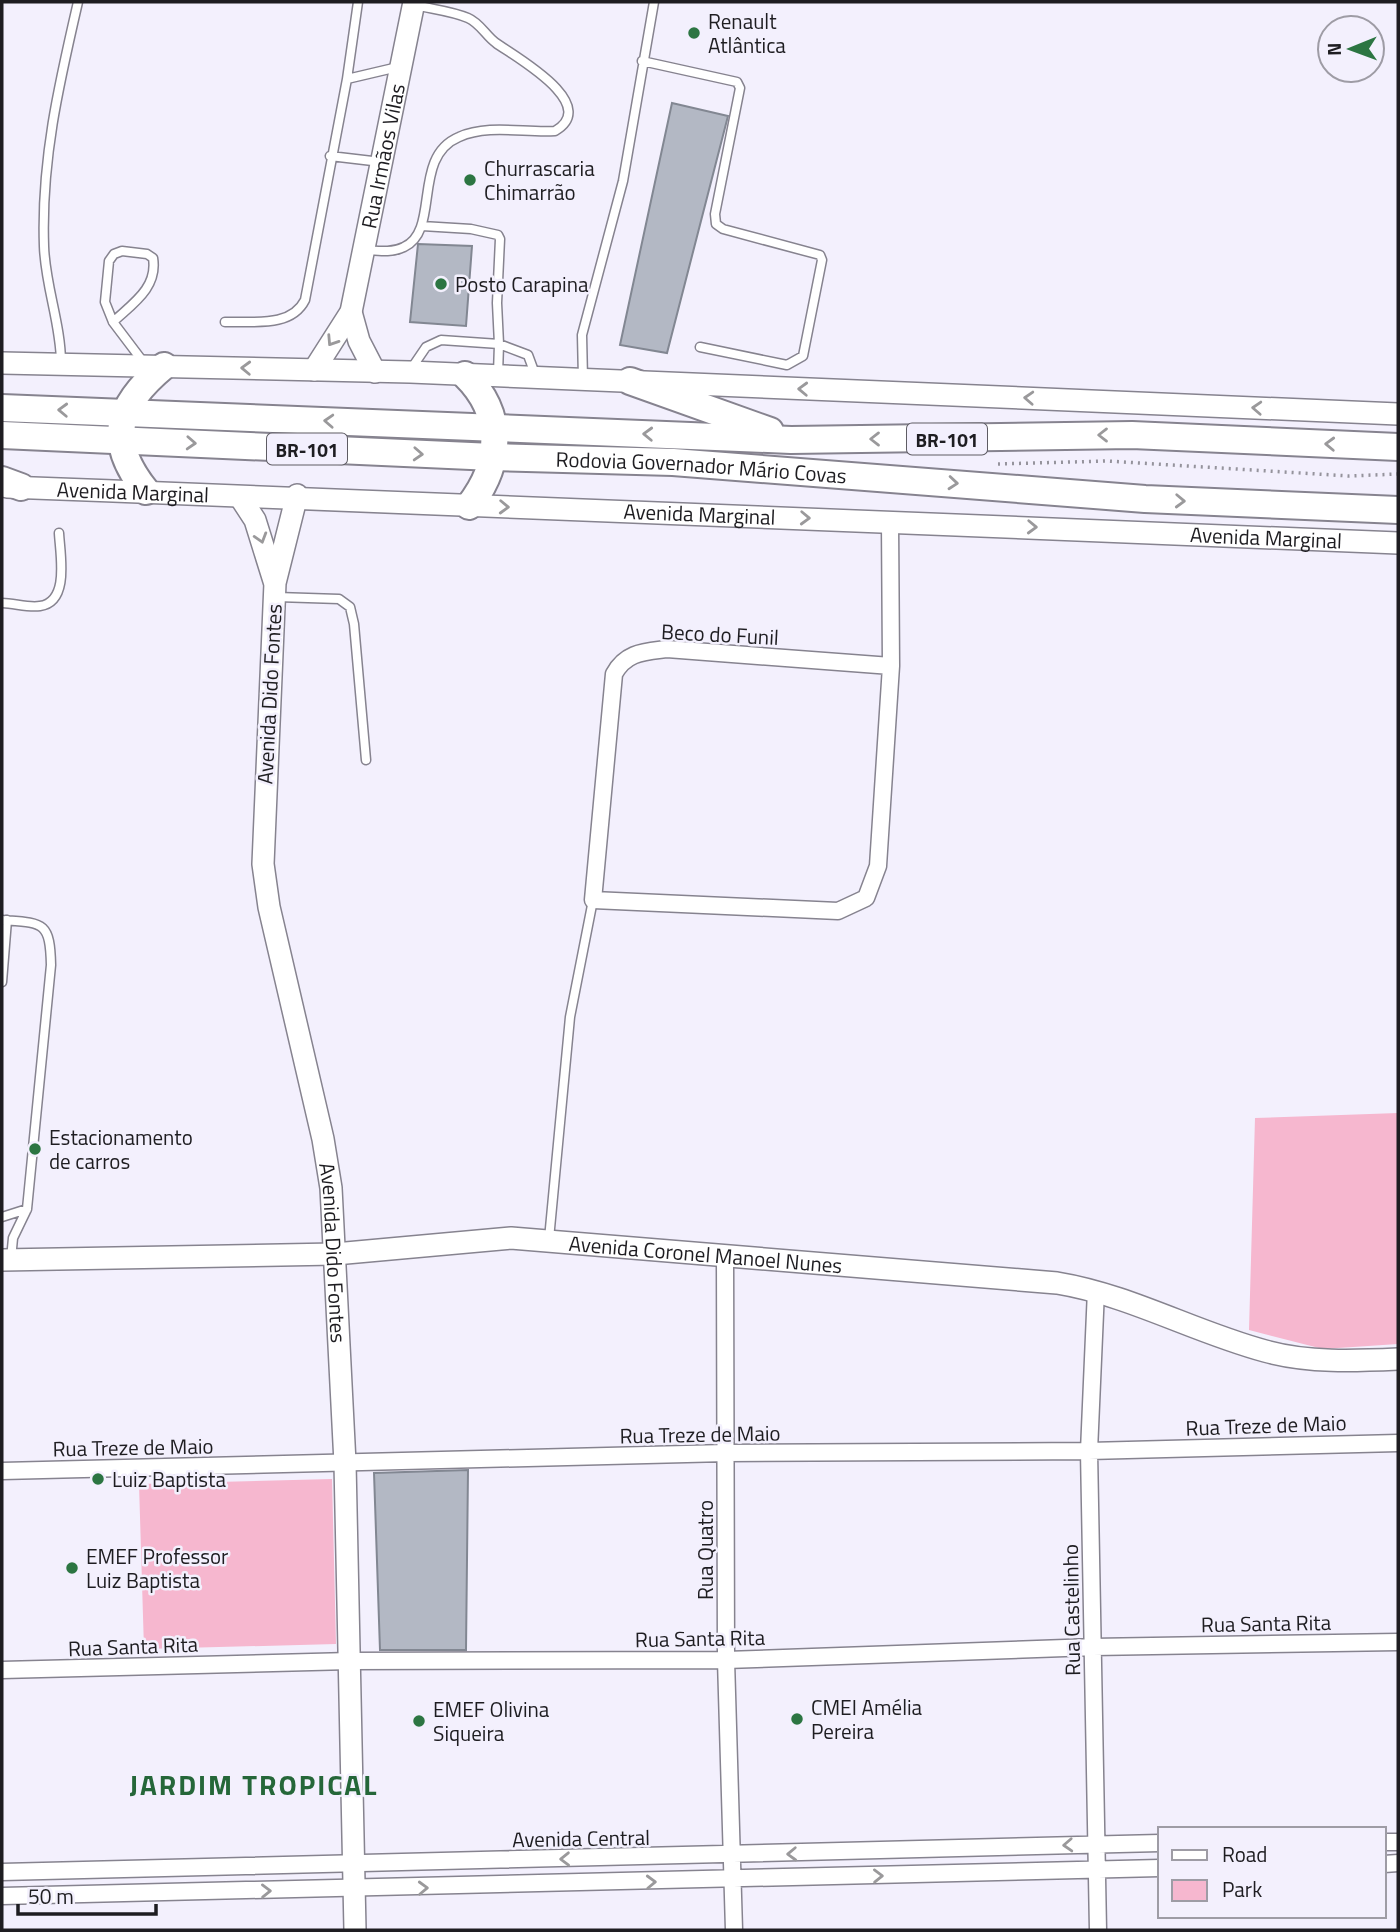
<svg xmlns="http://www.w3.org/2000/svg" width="1400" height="1932" viewBox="0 0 1400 1932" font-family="'Titillium Web',sans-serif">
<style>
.green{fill:#f6b7cf}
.building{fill:#b3b8c4;stroke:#828792;stroke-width:2}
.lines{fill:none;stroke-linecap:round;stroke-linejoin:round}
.service-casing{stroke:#86838f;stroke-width:11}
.minor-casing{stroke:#86838f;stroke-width:19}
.tertiary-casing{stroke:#86838f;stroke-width:24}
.primary-casing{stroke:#86838f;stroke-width:30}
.path{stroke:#95939c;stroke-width:3.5;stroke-dasharray:2 5;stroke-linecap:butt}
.service{stroke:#fff;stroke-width:8}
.minor{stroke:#fff;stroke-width:16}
.tertiary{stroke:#fff;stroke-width:21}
.primary{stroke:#fff;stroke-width:26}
.oneway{stroke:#9a999b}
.poi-dot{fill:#2c7542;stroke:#f3f0fd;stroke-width:2.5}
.labels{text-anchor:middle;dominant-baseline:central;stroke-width:5;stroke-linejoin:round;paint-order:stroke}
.shield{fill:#f3f0fd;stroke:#5e5c63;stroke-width:2}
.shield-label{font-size:19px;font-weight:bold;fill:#1e1d21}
.poi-label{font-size:21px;fill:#1e1d21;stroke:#f3f0fd;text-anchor:start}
.street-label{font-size:21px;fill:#1e1d21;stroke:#f3f0fd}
.district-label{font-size:28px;font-weight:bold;letter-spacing:2px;fill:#256739;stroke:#f3f0fd}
</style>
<rect width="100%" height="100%" fill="#f3f0fd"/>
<path class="green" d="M 1398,1113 L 1398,1344 L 1323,1349 L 1249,1330 L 1255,1118 Z
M 332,1479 L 336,1644 L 144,1649 L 139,1484 Z"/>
<path class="building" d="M 672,103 L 728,116 L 667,353 L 620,345 Z
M 418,244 L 472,246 L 466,326 L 410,322 Z
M 468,1470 L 466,1650 L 380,1650 L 374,1473 Z"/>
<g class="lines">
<g class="service-casing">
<path id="service" d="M 642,61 L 737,82 L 740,88 L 715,214 L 716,224 L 723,229 L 820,255 L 822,260 L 803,356 L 787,365 L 700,347
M 347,79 L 358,2
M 330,156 L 381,162
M 422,226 L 471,229 L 498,235 L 500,239 L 497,303 L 499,344 L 528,355 L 535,374
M 366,250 C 379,251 392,253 404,247 C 441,230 411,157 459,137 C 488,124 524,133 555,131 C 602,104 512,55 496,43 C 486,36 480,23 468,18 C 452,11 431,9 415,5
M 113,322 C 132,304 158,288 153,258 L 147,254 L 122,251 L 114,254 L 109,261 L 105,302 L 113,322 L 144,363
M 225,322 C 253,321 291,328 305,300 L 347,79 L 398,67
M 61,363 C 61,324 45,285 44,246 C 41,161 59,84 78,2
M 411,369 L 426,347 L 441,340 L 499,344 L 498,374
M 583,379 L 582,335 L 623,181 L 654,2
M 277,597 L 339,599 L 350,607 L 354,624 L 366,760
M 2,603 C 14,603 28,608 40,606 C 70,602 60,554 59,533
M 2,920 C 43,923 50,921 51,965 L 27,1209 L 13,1238 L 11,1259
M 2,982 L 7,920
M 2,1217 L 27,1209
M 549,1239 L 570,1017 L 593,900"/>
</g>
<g class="minor-casing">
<path id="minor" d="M 890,522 L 891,666 L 878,866 L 866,898 L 838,911 L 593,900 L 614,674 C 626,652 644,652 667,649 L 891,666
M 725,1254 L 726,1660 L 734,1930
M 1096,1290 L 1089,1451 L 1098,1930
M 2,1471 L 726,1453 L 1089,1451 L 1398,1443
M 2,1670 L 350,1661 L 726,1660 L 1093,1647 L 1398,1642
M 1384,1842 L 1398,1842
M 1384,1864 L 1398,1863
M 2,1872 L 1160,1843
M 2,1896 L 1160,1868"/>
</g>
<g class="tertiary-casing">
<g id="tertiary">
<path d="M 351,312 L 359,341 L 375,372"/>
<path d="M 2,363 L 410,372 L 1398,414"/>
<path id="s1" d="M 314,370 L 351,312 L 414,2"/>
<path id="s2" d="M 7,487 C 471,504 935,523 1398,543"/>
<path id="s3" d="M 297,495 L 275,583 L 263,864 L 269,907 L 323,1139 L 331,1188 L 345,1463 L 355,1930"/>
<path d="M 240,497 L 255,520 L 274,581"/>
<path id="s4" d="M 2,1260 L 335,1254 L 511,1238 L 1057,1283 C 1130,1295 1194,1332 1265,1351 C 1308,1363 1355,1361 1398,1359"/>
</g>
</g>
<g class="primary-casing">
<g id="primary">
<path d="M 465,375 C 505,414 502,464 469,506"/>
<path d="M 630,381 L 770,431"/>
<path d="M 2,408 L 791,440 L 1132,435 L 1398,447"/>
<path id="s5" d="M 2,435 L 493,457 L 673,462 L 1145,499 L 1398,510"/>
<path d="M 2,480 L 21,487"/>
<path d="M 146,491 C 105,440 117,405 164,366"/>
</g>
</g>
<path class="path" d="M 998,464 L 1107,461 L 1349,476 L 1398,474"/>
<use href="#service" class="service"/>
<use href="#minor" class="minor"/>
<use href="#tertiary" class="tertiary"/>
<use href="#primary" class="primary"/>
</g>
<defs><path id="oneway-chevron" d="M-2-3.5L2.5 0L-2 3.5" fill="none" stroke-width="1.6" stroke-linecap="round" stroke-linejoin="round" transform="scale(1.75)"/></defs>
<g class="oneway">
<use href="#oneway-chevron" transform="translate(332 341) rotate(123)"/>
<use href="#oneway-chevron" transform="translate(246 368) rotate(-178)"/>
<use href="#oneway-chevron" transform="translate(803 389) rotate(-178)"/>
<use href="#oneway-chevron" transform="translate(1029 398) rotate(-177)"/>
<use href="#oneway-chevron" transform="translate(1257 408) rotate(-177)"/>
<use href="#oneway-chevron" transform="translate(63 410) rotate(-178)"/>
<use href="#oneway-chevron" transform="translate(329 421) rotate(-177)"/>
<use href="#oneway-chevron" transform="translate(648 434) rotate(-178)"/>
<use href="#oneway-chevron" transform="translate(1103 435) rotate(-180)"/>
<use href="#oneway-chevron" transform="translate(875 439) rotate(180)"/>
<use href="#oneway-chevron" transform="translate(191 443) rotate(3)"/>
<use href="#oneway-chevron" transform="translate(1330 444) rotate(-178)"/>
<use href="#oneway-chevron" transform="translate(418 454) rotate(3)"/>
<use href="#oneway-chevron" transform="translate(953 483) rotate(5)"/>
<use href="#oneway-chevron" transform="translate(1180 501) rotate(2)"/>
<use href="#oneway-chevron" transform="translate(504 507) rotate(2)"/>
<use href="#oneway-chevron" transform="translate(805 518) rotate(2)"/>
<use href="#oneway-chevron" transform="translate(1032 527) rotate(2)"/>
<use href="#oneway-chevron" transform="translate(261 538) rotate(73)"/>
<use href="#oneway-chevron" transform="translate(1068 1845) rotate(177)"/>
<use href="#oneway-chevron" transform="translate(792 1854) rotate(178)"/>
<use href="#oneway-chevron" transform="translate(565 1859) rotate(179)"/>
<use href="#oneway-chevron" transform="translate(878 1876) rotate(-1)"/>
<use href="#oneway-chevron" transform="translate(651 1882) rotate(-2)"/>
<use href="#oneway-chevron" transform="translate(423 1888) rotate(-2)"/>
<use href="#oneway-chevron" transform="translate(266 1891) rotate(-1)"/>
</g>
<g class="poi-dot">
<circle cx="694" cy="33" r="7"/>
<circle cx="470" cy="180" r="7"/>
<circle cx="441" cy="284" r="7"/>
<circle cx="35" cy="1149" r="7"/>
<circle cx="98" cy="1479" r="7"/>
<circle cx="72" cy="1568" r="7"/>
<circle cx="797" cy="1719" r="7"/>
<circle cx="419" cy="1721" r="7"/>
</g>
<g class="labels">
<g class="shield">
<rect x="907" y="423.5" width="80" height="31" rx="5"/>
<rect x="267" y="433.5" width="80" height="31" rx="5"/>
</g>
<g class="shield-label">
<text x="947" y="439">BR-101</text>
<text x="307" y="449">BR-101</text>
</g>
<g class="poi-label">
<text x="708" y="21">Renault<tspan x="708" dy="24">Atlântica</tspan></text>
<text x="484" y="168">Churrascaria<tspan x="484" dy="24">Chimarrão</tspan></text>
<text x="455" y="284">Posto Carapina</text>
<text x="49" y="1137">Estacionamento<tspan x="49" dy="24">de carros</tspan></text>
<text x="112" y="1479">Luiz Baptista</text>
<text x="86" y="1556">EMEF Professor<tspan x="86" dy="24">Luiz Baptista</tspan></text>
<text x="811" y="1707">CMEI Amélia<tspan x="811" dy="24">Pereira</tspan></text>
<text x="433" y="1709">EMEF Olivina<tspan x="433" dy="24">Siqueira</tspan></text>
</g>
<g class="street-label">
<text stroke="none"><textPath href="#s1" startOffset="228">Rua Irmãos Vilas</textPath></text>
<text stroke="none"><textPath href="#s5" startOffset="700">Rodovia Governador Mário Covas</textPath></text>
<text stroke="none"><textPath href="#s2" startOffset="126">Avenida Marginal</textPath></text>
<text stroke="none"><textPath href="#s2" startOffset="693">Avenida Marginal</textPath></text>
<text stroke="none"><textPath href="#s2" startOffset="1260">Avenida Marginal</textPath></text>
<text transform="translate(720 634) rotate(3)">Beco do Funil</text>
<text transform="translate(269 694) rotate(-87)">Avenida Dido Fontes</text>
<text stroke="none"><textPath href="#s3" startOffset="768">Avenida Dido Fontes</textPath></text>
<text stroke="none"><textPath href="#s4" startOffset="705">Avenida Coronel Manoel Nunes</textPath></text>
<text transform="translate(1266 1425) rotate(-2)">Rua Treze de Maio</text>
<text transform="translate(700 1434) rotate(-1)">Rua Treze de Maio</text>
<text transform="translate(133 1447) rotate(-1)">Rua Treze de Maio</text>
<text transform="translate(705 1550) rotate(-90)">Rua Quatro</text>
<text transform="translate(1071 1610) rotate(-91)">Rua Castelinho</text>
<text transform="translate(1266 1623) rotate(-1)">Rua Santa Rita</text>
<text transform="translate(700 1638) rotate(-1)">Rua Santa Rita</text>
<text transform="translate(133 1646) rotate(-2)">Rua Santa Rita</text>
<text transform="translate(581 1838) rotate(-1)">Avenida Central</text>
</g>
<g class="district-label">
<text x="254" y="1784">JARDIM TROPICAL</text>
</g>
</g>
<rect width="1400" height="1932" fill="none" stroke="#1e1d21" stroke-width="7"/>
<rect x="1158" y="1827" width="228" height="91" fill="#f3f0fd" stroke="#9e9ca5" stroke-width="2"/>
<rect x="1172" y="1850" width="35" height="10" fill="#ffffff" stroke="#9e9ca5" stroke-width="2"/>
<text x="1222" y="1862" font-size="21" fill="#1e1d21">Road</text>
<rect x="1172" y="1880" width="35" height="21" fill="#f6b7cf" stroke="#9e9ca5" stroke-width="2"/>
<text x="1222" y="1897" font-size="21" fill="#1e1d21">Park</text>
<g transform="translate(1351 49) rotate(269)"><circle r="33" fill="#f3f0fd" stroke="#9e9ca5" stroke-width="2"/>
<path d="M0-5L12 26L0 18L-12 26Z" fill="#2c7542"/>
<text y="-10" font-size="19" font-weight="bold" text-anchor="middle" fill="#1e1d21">N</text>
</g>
<path d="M18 1904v10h138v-10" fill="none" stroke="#1e1d21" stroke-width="3.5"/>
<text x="28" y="1904" font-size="21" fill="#1e1d21" stroke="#f3f0fd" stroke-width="5" paint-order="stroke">50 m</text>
</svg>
